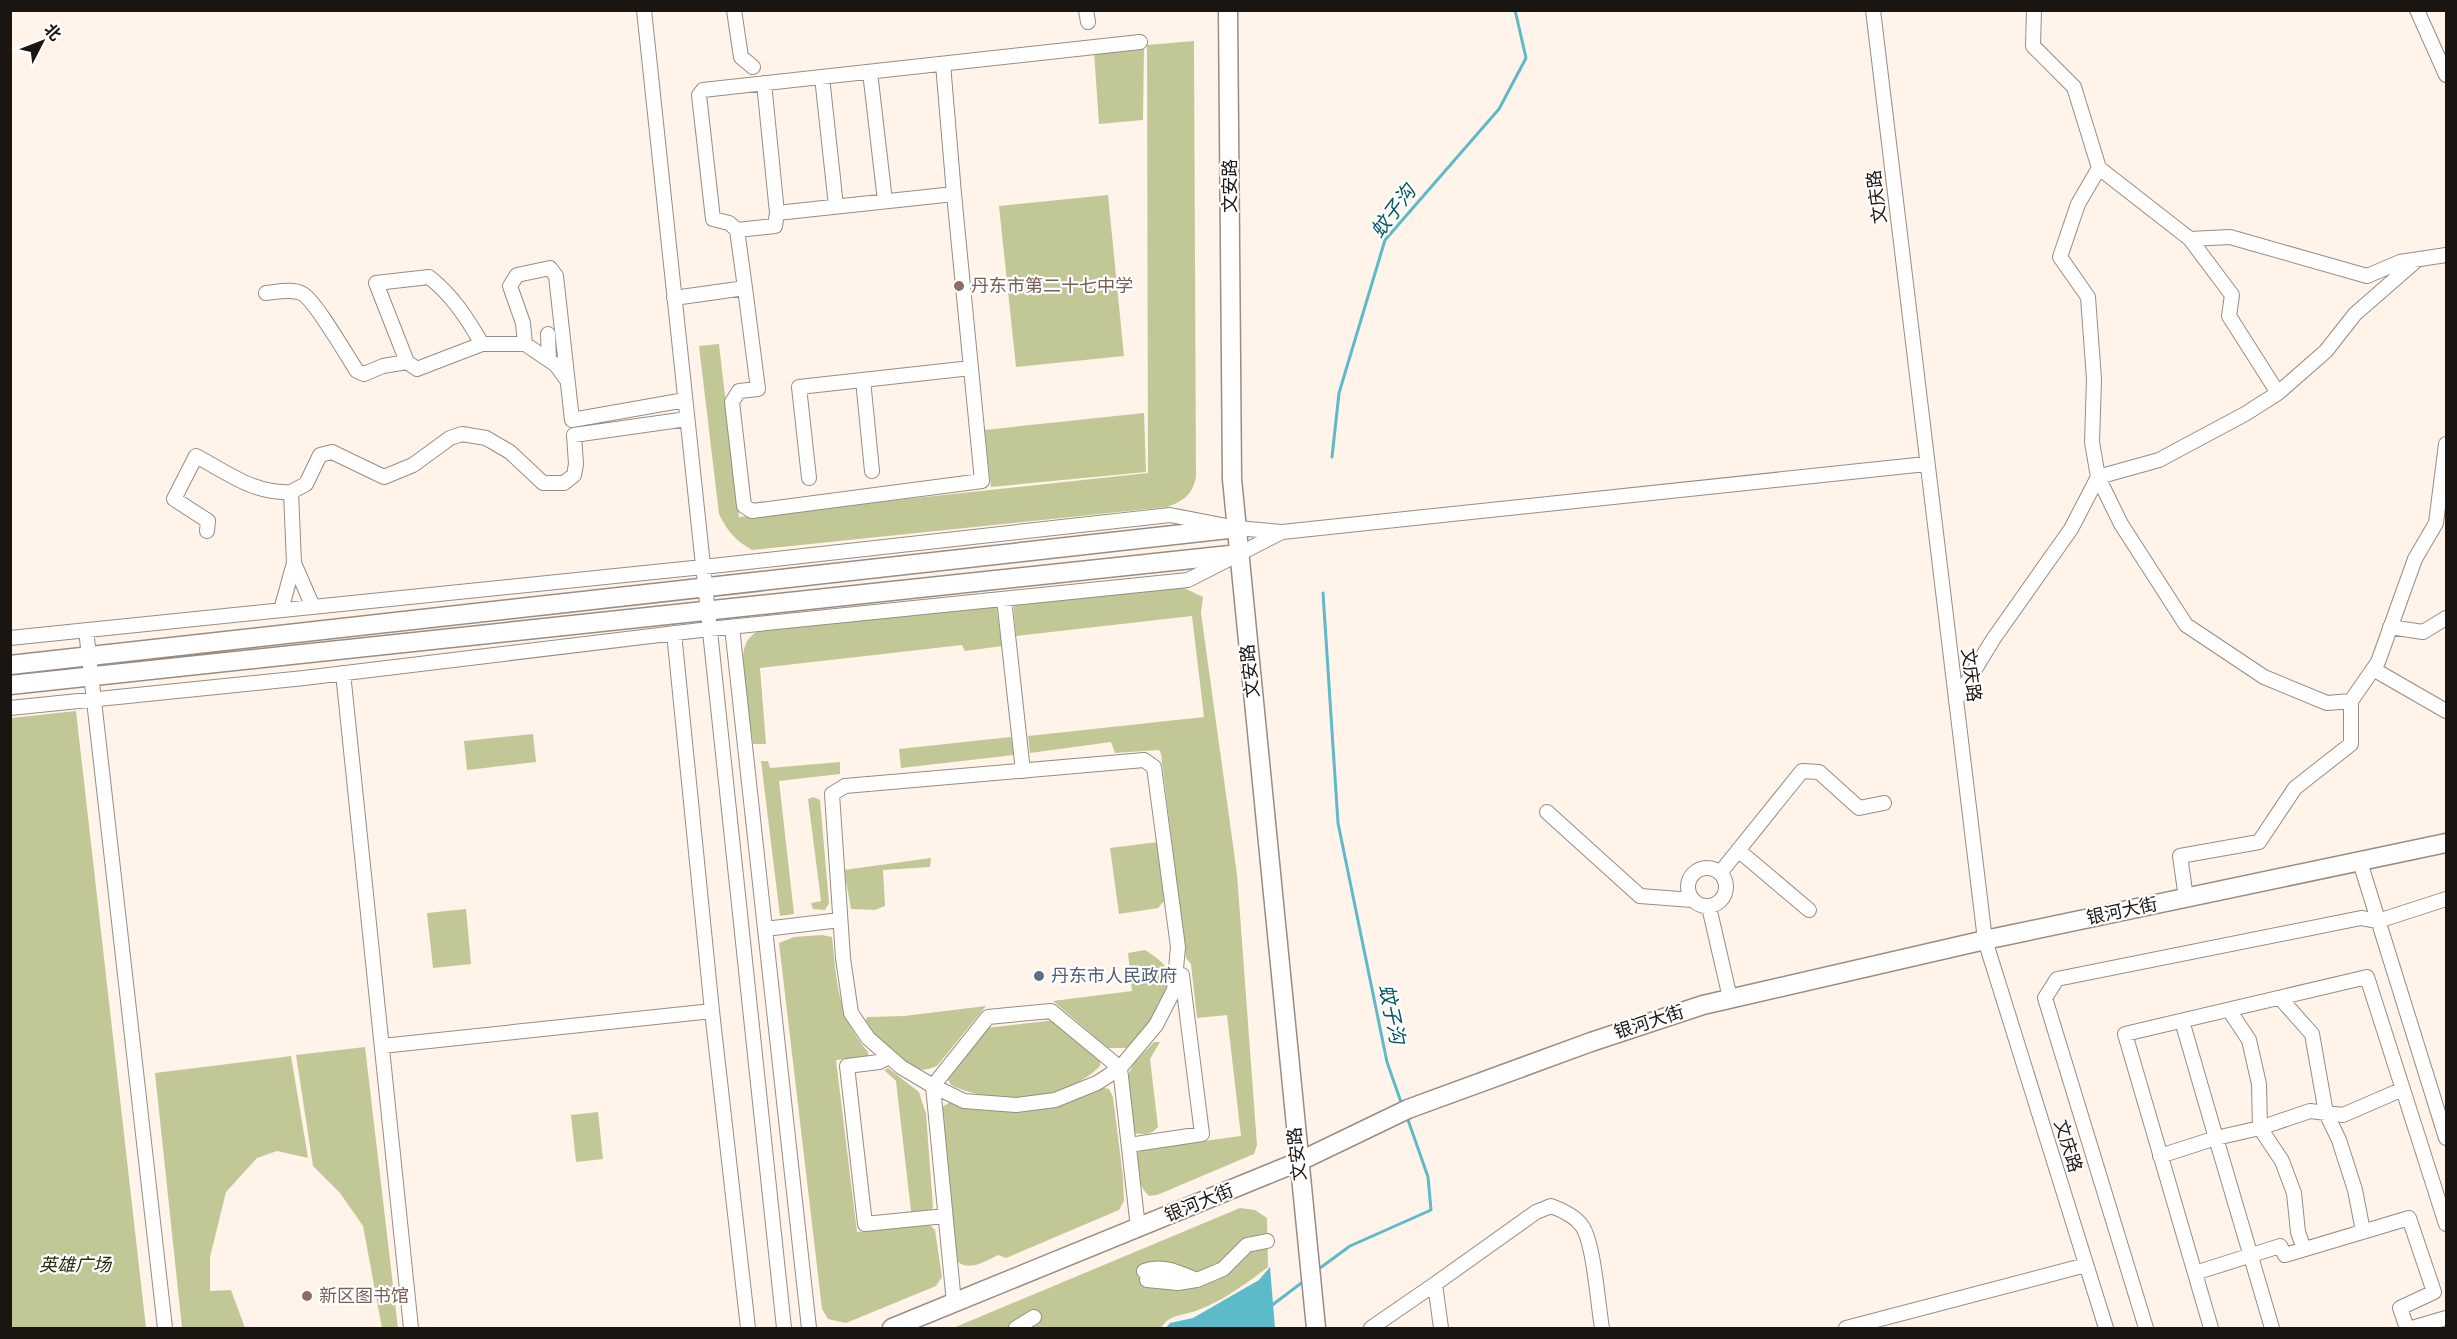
<svg xmlns="http://www.w3.org/2000/svg" width="2457" height="1339" viewBox="0 0 2457 1339" font-family="'Crimson Pro','Noto Sans SC',serif">
<style>
.green{fill:#c2c895}
.water{fill:#5dbac9}
.lines{fill:none;stroke-linecap:round;stroke-linejoin:round}
.stream{stroke:#5dbac9;stroke-width:3}
.minor-casing{stroke:#998c82;stroke-width:16}
.major-casing{stroke:#998c82;stroke-width:21}
.minor{stroke:#fff;stroke-width:14}
.major{stroke:#fff;stroke-width:18}
.education-dot{fill:#8d6e63;stroke:#fff;stroke-width:2}
.service-dot{fill:#5c6f8a;stroke:#fff;stroke-width:2}
.labels{text-anchor:middle;dominant-baseline:central;stroke-width:4.5;stroke-linejoin:round;paint-order:stroke}
.street-label{font-size:18px;fill:#1a1511;stroke:#fff}
.education-label{font-size:18px;fill:#785e54;stroke:#fff;text-anchor:start}
.service-label{font-size:18px;fill:#4e5e75;stroke:#fff;text-anchor:start}
.park-label{font-size:18px;font-style:italic;fill:#292c0d;stroke:#fff}
.water-label{font-size:20px;font-style:italic;fill:#015863;stroke:#fff}
</style>
<rect width="100%" height="100%" fill="#fff3ea"/>
<path class="green" d="M 1194,41 L 1196,477 C 1192,495 1184,501 1167,507 L 752,550 C 736,541 727,531 719,514 L 699,346 L 719,344 L 739,517 L 1148,473 L 1147,45 Z
M 1144,47 L 1143,120 L 1099,124 L 1094,52 Z
M 1108,195 L 1124,356 L 1016,367 L 999,206 Z
M 1144,413 L 1146,472 L 991,487 L 984,430 Z
M 1180,586 L 1203,597 L 1201,613 L 1237,874 L 1257,1145 L 1254,1154 L 1157,1195 L 1149,1196 C 1136,1184 1138,1169 1138,1152 L 1153,1148 L 1241,1136 L 1227,1015 L 1197,1018 L 1191,964 L 1186,958 L 1161,754 L 1159,750 L 1115,753 L 1111,742 L 1030,753 L 1028,736 L 1204,717 L 1192,616 L 1016,636 L 1013,602 Z
M 996,605 L 1002,646 L 965,651 L 962,645 L 760,668 L 766,744 L 753,744 C 751,723 738,663 745,646 C 748,636 757,632 765,627 Z
M 76,711 L 146,1328 L 11,1328 L 11,718 Z
M 533,734 L 536,762 L 467,770 L 464,741 Z
M 1011,737 L 1014,755 L 901,768 L 899,749 Z
M 761,761 L 768,761 L 770,768 L 840,762 L 840,774 L 779,781 L 794,914 L 780,916 Z
M 813,797 L 820,800 L 829,903 L 825,910 L 813,909 L 811,903 L 821,901 L 808,799 Z
M 1158,842 L 1164,901 L 1158,908 L 1119,914 L 1110,848 Z
M 931,858 L 930,867 L 883,870 L 885,906 L 875,910 L 851,909 L 844,870 Z
M 466,909 L 471,964 L 433,968 L 427,913 Z
M 822,935 L 832,937 C 837,983 837,1015 868,1052 L 868,1057 L 836,1060 L 857,1232 L 912,1225 L 930,1225 L 935,1230 L 942,1277 L 936,1286 L 846,1323 L 828,1319 L 822,1309 L 779,943 L 794,937 Z
M 1145,950 C 1154,956 1168,964 1170,977 C 1173,998 1140,1034 1126,1048 L 1108,1048 L 1053,1001 L 1132,991 L 1128,953 Z
M 986,1006 L 937,1066 C 931,1068 925,1071 919,1069 C 896,1061 880,1040 865,1023 L 867,1017 L 904,1016 Z
M 1056,1020 L 1100,1057 L 1100,1066 C 1065,1102 994,1106 951,1085 L 946,1076 L 986,1028 Z
M 1154,1042 L 1160,1042 L 1150,1059 L 1158,1127 C 1151,1135 1145,1135 1134,1133 L 1127,1077 L 1134,1063 Z
M 365,1047 L 398,1328 L 382,1328 L 363,1226 L 340,1193 L 313,1166 L 296,1055 Z
M 291,1056 L 308,1158 L 277,1151 L 257,1158 L 226,1192 L 210,1257 L 210,1291 L 231,1290 L 245,1328 L 182,1328 L 155,1073 Z
M 888,1068 L 919,1092 L 926,1114 L 933,1207 L 930,1212 L 914,1214 L 911,1211 L 896,1081 L 884,1070 Z
M 1099,1087 L 1109,1089 L 1113,1097 L 1123,1177 L 1124,1201 L 1119,1210 L 1006,1258 L 998,1255 C 985,1261 968,1273 956,1260 L 939,1118 L 942,1107 L 952,1101 L 982,1110 L 1009,1111 Z
M 598,1112 L 603,1159 L 576,1162 L 571,1115 Z
M 1240,1208 L 1255,1210 L 1267,1218 L 1268,1267 C 1247,1283 1223,1301 1198,1310 C 1184,1316 1170,1313 1161,1328 L 953,1328 Z"/>
<path class="water" d="M 1270,1267 L 1275,1328 L 1166,1328 L 1170,1323 L 1193,1318 L 1259,1280 Z"/>
<g class="lines">
<path class="stream" d="M 1332,457 L 1339,393 L 1385,240 L 1499,109 L 1526,58 L 1515,10
M 1323,593 L 1338,823 L 1387,1062 L 1402,1105
M 1316,1271 L 1350,1246 L 1431,1210 L 1428,1177 L 1407,1117
M 1271,1306 L 1304,1281"/>
<g class="minor-casing">
<path id="minor" d="M 644,10 L 784,1328
M 734,10 L 741,57 L 753,67
M 1086,10 L 1088,22
M 1873,10 L 1985,940 L 2106,1328
M 2034,10 L 2033,46 L 2074,87 L 2099,168 L 2190,239 L 2230,237 L 2367,276 L 2400,262 L 2446,255
M 2417,10 L 2446,75
M 943,64 L 954,194
M 870,72 L 885,201
M 822,77 L 836,206
M 764,83 L 777,213
M 2099,168 L 2078,204 L 2060,257 L 2088,297 L 2094,379 L 2092,442 L 2098,477 L 2159,460 L 2245,414 L 2278,393
M 737,230 L 745,288
M 2190,239 L 2232,295 L 2229,316 L 2278,393 L 2326,351 L 2355,314 L 2417,260
M 266,293 C 277,292 293,288 303,294 C 316,302 347,356 357,371 L 364,374 L 383,366 L 407,362 L 376,283 L 429,277 C 452,295 467,318 482,344 L 525,344 L 523,323 L 510,286 L 517,275 L 550,268 L 556,276 L 572,420 L 685,400
M 674,298 L 745,288 L 758,389 L 739,391 L 732,402 L 744,506 L 752,511 L 982,481 L 954,194 L 777,213 L 775,226 L 737,230 L 729,223 L 713,219 L 699,95 L 703,90 L 1140,42
M 548,334 L 549,360
M 525,344 L 556,365 L 567,380
M 407,362 L 417,369 L 482,344
M 863,380 L 872,471
M 809,478 L 799,387 L 971,368
M 207,531 L 208,521 L 174,499 L 196,456 C 228,473 254,494 291,492
M 1282,532 L 1926,464
M 1004,599 L 1023,771
M 313,607 L 294,563 L 291,492 L 306,484 L 320,455 L 332,452 L 384,477 L 413,465 L 450,438 L 462,434 L 486,438 L 510,452 L 543,483 L 564,483 L 574,475 L 576,464 L 574,435 L 687,419
M 281,610 L 294,563
M 732,627 L 765,929 L 840,920
M 2390,627 L 2423,632 L 2446,618
M 86,630 L 165,1328
M 674,633 L 712,1011 L 748,1328
M 10,638 L 703,567 L 1170,515 L 1237,528 L 1282,532 L 1188,580 L 709,629 L 304,678 L 10,708
M 2373,669 L 2446,711
M 343,673 L 411,1328
M 1956,700 L 1994,638 L 2071,529 L 2098,477 L 2121,524 L 2186,625 L 2264,677 L 2327,703 L 2351,701 L 2378,662 L 2415,559 L 2436,523 L 2446,444
M 1547,812 L 1640,896 L 1692,900
M 1738,850 L 1809,910
M 2360,862 L 2446,1138
M1688 887a19 19 0 1 1 38 0a19 19 0 1 1-38 0Z
M 1720,873 L 1802,771 L 1819,772 L 1859,808 L 1884,803
M 2186,898 L 2180,856 L 2259,842 L 2295,788 L 2351,744 L 2351,701
M 1709,907 L 1730,998
M 765,929 L 809,1328
M 2280,998 L 2312,1034 L 2326,1113 L 2339,1140 L 2355,1190 L 2363,1231
M 2229,1010 L 2249,1040 L 2259,1084 L 2260,1128 L 2282,1161 L 2294,1193 L 2298,1232 L 2304,1249
M 1051,1011 L 1120,1068 L 1097,1083 L 1055,1100 L 1016,1105 L 964,1101 L 933,1086 L 988,1017 Z
M 2182,1021 L 2216,1138 L 2260,1128 L 2310,1111 L 2343,1115 L 2403,1089
M 382,1046 L 712,1011
M 889,1057 L 879,1062 L 847,1066 L 865,1224 L 945,1216
M 1129,1145 L 1202,1134 L 1182,975
M 2160,1156 L 2216,1138 L 2272,1328
M 1144,1271 C 1163,1264 1179,1273 1197,1280 L 1223,1269 L 1247,1245 L 1267,1241
M 2195,1273 L 2280,1246 L 2285,1255 L 2409,1218 L 2434,1292 L 2400,1308 L 2407,1328
M 1147,1280 L 1178,1283 L 1196,1280
M 1435,1284 L 1536,1212 L 1551,1206 C 1562,1210 1575,1216 1582,1226 C 1594,1243 1598,1306 1602,1328
M 954,1303 L 933,1086 L 901,1067 L 868,1038 L 851,1013 L 843,958 L 832,794 L 845,786 L 1144,760 L 1154,767 L 1178,947 L 1174,990 L 1156,1025 L 1120,1068 L 1138,1228
M 1016,1328 L 1034,1317
M 1371,1328 L 1435,1284 L 1441,1328
M 1846,1328 L 2086,1265
M 2146,1328 L 2045,998 L 2057,979 L 2361,918 L 2378,921 L 2446,899
M 2211,1328 L 2125,1034 L 2367,977 L 2446,1224
M 2412,1328 L 2446,1318"/>
</g>
<g class="major-casing">
<path id="major" d="M 1228,10 L 1232,479 L 1316,1328
M 10,665 L 1237,528
M 10,685 L 1239,554
M 892,1328 L 1298,1162 L 1408,1109 L 1591,1042 L 1703,1005 L 1985,940 L 2446,843"/>
</g>
<use href="#minor" class="minor"/>
<use href="#major" class="major"/>
</g>
<g class="education-dot">
<circle cx="959" cy="286" r="6"/>
<circle cx="307" cy="1296" r="6"/>
</g>
<circle class="service-dot" cx="1039" cy="976" r="6"/>
<g class="labels">
<g class="street-label">
<text transform="translate(1230 186) rotate(-90)">文安路</text>
<text transform="translate(1877 197) rotate(-97)">文庆路</text>
<text transform="translate(1250 671) rotate(-96)">文安路</text>
<text transform="translate(1971 675) rotate(83)">文庆路</text>
<text transform="translate(2122 911) rotate(-12)">银河大街</text>
<text transform="translate(1649 1022) rotate(-18)">银河大街</text>
<text transform="translate(2068 1146) rotate(73)">文庆路</text>
<text transform="translate(1297 1154) rotate(-96)">文安路</text>
<text transform="translate(1199 1203) rotate(-22)">银河大街</text>
</g>
<g class="education-label">
<text x="971" y="286">丹东市第二十七中学</text>
<text x="319" y="1296">新区图书馆</text>
</g>
<g class="service-label">
<text x="1051" y="976">丹东市人民政府</text>
</g>
<g class="park-label">
<text x="75" y="1265">英雄广场</text>
</g>
<g class="water-label">
<text transform="translate(1393 211) rotate(-53)">蚊子沟</text>
<text transform="translate(1392 1014) rotate(78)">蚊子沟</text>
</g>
</g>
<rect width="2457" height="1339" fill="none" stroke="#1a1511" stroke-width="24"/>
<g transform="translate(42 42) rotate(48)" stroke="#ffffff" stroke-width="4.5" paint-order="stroke">
<path d="M0-4.5L10 22L0 15L-10 22Z" fill="#1a1511"/>
<text y="-9" font-size="16" font-weight="bold" text-anchor="middle" fill="#1a1511">北</text>
</g>
</svg>
